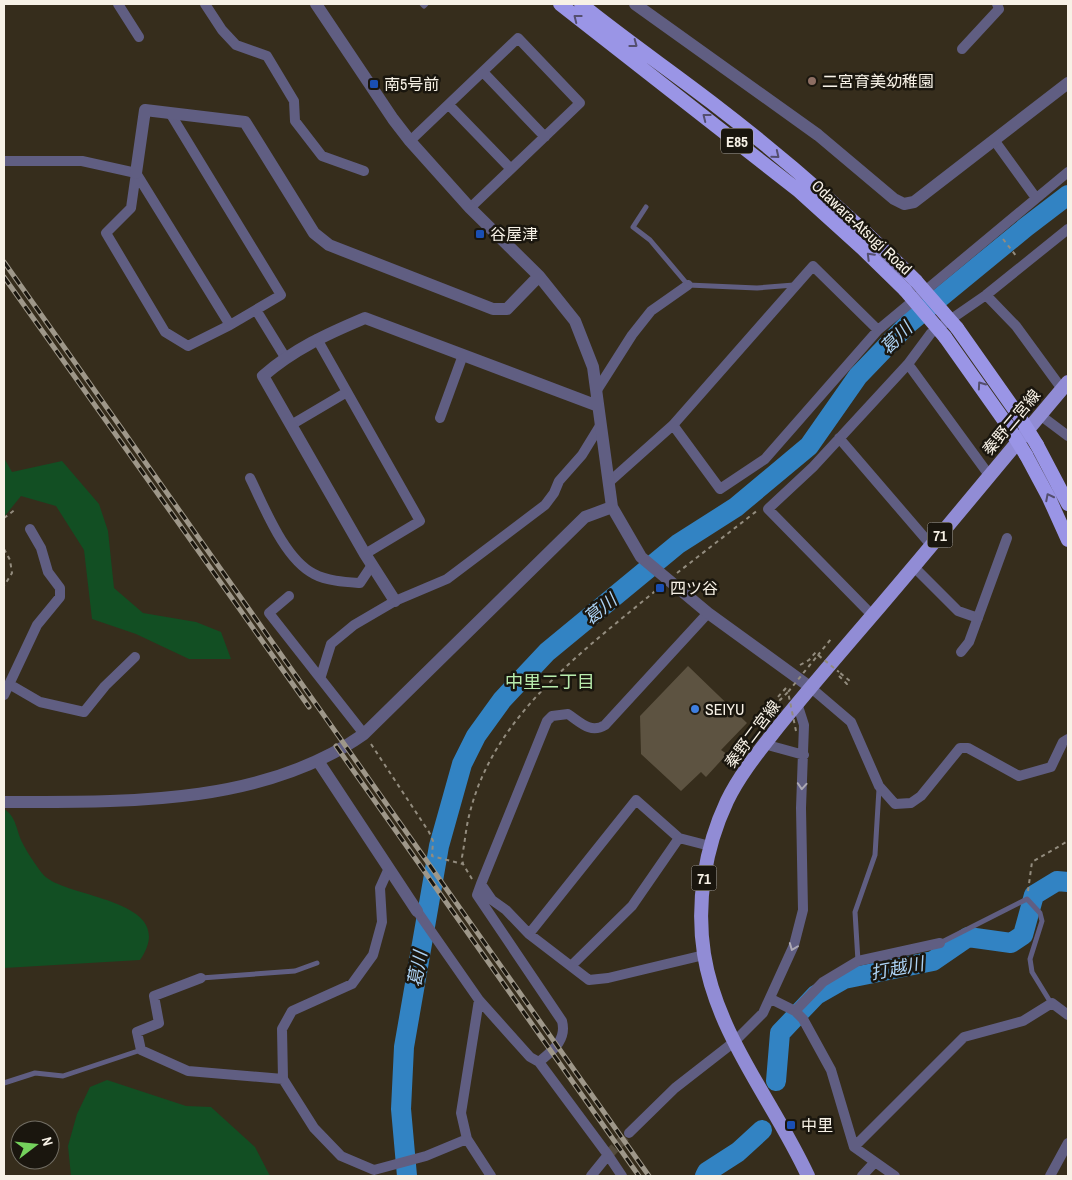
<svg xmlns="http://www.w3.org/2000/svg" width="1072" height="1180" viewBox="0 0 1072 1180" font-family="'Archivo Narrow','Noto Sans JP',sans-serif">
<style>
.green{fill:#124f23}
.lines{fill:none;stroke-linecap:round;stroke-linejoin:round}
.river{stroke:#3283c3;stroke-width:20}
.building{fill:#5d5341}
.minor-tunnel{stroke:#534a3a;stroke-width:10;stroke-dasharray:10 5;stroke-linecap:butt}
.path{stroke:#938c7e;stroke-width:2;stroke-dasharray:4 4;stroke-linecap:butt}
.service{stroke:#605e82;stroke-width:5}
.minor{stroke:#605e82;stroke-width:10}
.tertiary{stroke:#605e82;stroke-width:12}
.primary{stroke:#918cd5;stroke-width:14}
.trunk{stroke:#9a95e6;stroke-width:14}
.rail-casing{stroke:#9e9789;stroke-width:5}
.rail{stroke:#1a160e;stroke-width:3;stroke-dasharray:9;stroke-linecap:butt}
.path-bridge{stroke:#938c7e;stroke-width:2;stroke-dasharray:4 4;stroke-linecap:butt}
.trunk-bridge{stroke:#9a95e6;stroke-width:14}
.oneway{stroke:#544f6f}
.oneway2{stroke:#aca8b4}
.education-dot{fill:#8d6e63;stroke:#1a160e;stroke-width:2}
.transit-dot{fill:#1a4fb4;stroke:#1a160e;stroke-width:2}
.shop-dot{fill:#3f7fe0;stroke:#1a160e;stroke-width:2}
.labels{text-anchor:middle;dominant-baseline:central;stroke-width:5;stroke-linejoin:round;paint-order:stroke}
.shield{fill:#1a160e;stroke:#b5afa5;stroke-width:1}
.shield-label{font-size:15px;font-weight:bold;fill:#f7f1e6}
.poi-label{font-size:16px;fill:#f7f1e6;stroke:#1a160e;text-anchor:start}
.street-label{font-size:16px;fill:#f7f1e6;stroke:#1a160e}
.water-label{font-size:18px;font-style:italic;fill:#acd2f4;stroke:#1a160e}
.neighbourhood-label{font-size:18px;fill:#b8ebac;stroke:#1a160e}
</style>
<rect width="100%" height="100%" fill="#362d1c"/>
<path class="green" d="M 4,458 L 12,472 L 62,461 L 99,504 L 108,531 L 114,588 L 143,613 L 196,622 L 221,632 L 231,659 L 189,659 L 136,634 L 92,619 L 84,550 L 56,506 L 21,496 L 4,517 Z
M 4,809 C 17,817 16,831 23,844 C 27,852 41,874 47,878 C 75,899 180,901 140,960 L 4,968 Z
M 107,1080 L 186,1106 L 211,1107 L 255,1147 L 270,1176 L 71,1176 L 68,1146 L 77,1114 L 90,1087 Z"/>
<g class="lines">
<path class="river" d="M 776,1081 L 780,1033 L 816,995 L 844,979 L 933,961 L 968,937 L 1011,943 L 1023,935 L 1034,895 L 1057,881 L 1068,882
M 407,1176 L 401,1109 L 404,1047 L 439,846 L 462,764 L 476,736 L 502,700 L 547,652 L 678,544 L 736,507 L 809,446 L 858,376 L 909,323 L 1026,227 L 1068,195
M 705,1176 L 707,1172 L 738,1152 L 762,1130"/>
</g>
<path class="building" d="M 688,666 L 747,723 L 721,750 L 727,754 L 706,777 L 701,772 L 681,791 L 641,754 L 640,716 Z"/>
<g class="lines">
<path class="minor-tunnel" d="M 608,1155 L 629,1133"/>
<path class="path" d="M 1003,239 L 1017,257
M 4,518 L 16,509
M 4,549 L 10,560 L 12,573 L 4,586
M 677,573 L 758,510
M 800,665 L 809,660 L 816,652 L 818,655 L 831,639
M 839,676 L 847,684 L 850,681 L 839,672
M 786,688 L 777,698 L 780,700 L 788,692
M 371,744 L 429,832 L 433,841 L 432,856 L 463,864
M 472,879 L 463,864 L 462,857 C 465,842 466,826 470,812 C 495,713 586,649 660,587
M 1028,891 L 1032,862 L 1068,841"/>
<path class="service" d="M 422,4 L 424,6 L 426,4
M 646,207 L 633,227 L 650,240 L 688,285 L 757,288 L 794,285
M 940,943 L 1027,899 L 1040,913 L 1042,921 L 1030,959 L 1032,972 L 1051,1003
M 858,961 L 855,912 L 875,855 L 879,789
M 201,978 L 295,971 L 317,963
M 4,1083 L 35,1073 L 63,1076 L 141,1050"/>
<path class="minor" d="M 118,4 L 139,37
M 205,4 L 222,30 L 236,45 L 267,56 L 294,101 L 295,121 L 322,156 L 364,171
M 962,49 L 999,9 L 997,4
M 483,72 L 545,137
M 449,105 L 511,169
M 994,140 L 1036,198
M 410,141 L 518,38 L 580,103 L 470,208
M 4,161 L 82,161 L 136,173 L 230,325
M 136,173 L 131,208 L 106,233 L 165,332 L 188,346 L 230,325 L 281,295 L 170,113
M 986,295 L 1016,326 L 1062,389
M 256,310 L 285,357
M 317,339 L 420,521 L 365,554
M 908,364 L 931,333 L 986,295 L 1068,229
M 597,390 L 632,335 L 651,311 L 688,285
M 1040,415 L 1068,436
M 440,418 L 463,355
M 291,425 L 347,392
M 673,425 L 720,489 L 765,459 L 878,330 L 1068,172
M 839,438 L 931,545
M 250,478 C 264,506 284,559 314,574 C 327,581 345,582 360,583 L 372,565
M 608,483 L 673,425 L 813,266 L 878,330
M 913,566 L 958,611 L 978,618
M 289,596 L 269,613 L 364,734
M 872,615 L 768,509 L 813,467 L 908,364 L 989,475
M 961,652 L 969,642 L 1007,538
M 321,676 L 331,644 L 354,625 L 395,601 L 447,579 L 545,505 L 554,493 L 559,481 L 582,455 L 601,424
M 9,684 L 40,702 L 84,712 L 105,686 L 135,657
M 810,687 L 851,722 L 879,786 L 895,804 L 911,803 L 921,796 L 960,748 L 968,748 L 1019,776 L 1051,767 L 1063,742 L 1068,739
M 4,695 L 37,625 L 60,597 L 60,588 L 48,572 L 41,548 L 30,529
M 764,744 L 804,755
M 389,868 L 380,888 L 382,922 L 373,955 L 352,984 L 292,1011 L 282,1029 L 283,1079 L 314,1128 L 341,1156 L 374,1170 L 426,1156 L 467,1139
M 481,884 L 477,895 L 562,1021 C 567,1040 553,1050 539,1062
M 417,911 L 479,1000 L 530,1057 L 539,1062 L 608,1155 L 591,1176
M 529,934 L 636,800 L 679,838 L 710,846
M 704,955 L 608,978 L 589,980 L 529,934 L 506,910 L 492,900 L 481,884 L 547,721 L 552,716 L 568,714 C 581,723 591,734 605,725 L 708,613
M 571,966 L 632,906 L 679,838
M 201,978 L 154,996 L 159,1023 L 137,1032 L 141,1050 L 188,1071 L 283,1079
M 771,999 L 795,1011 L 803,1019 L 831,1070 L 854,1147 L 895,1176
M 479,1000 L 461,1113 L 467,1139 L 491,1176
M 795,1011 L 823,982 L 858,961 L 940,943
M 629,1133 L 675,1088 L 734,1042 L 763,1013 L 794,945 L 803,910 L 801,808 L 804,725 L 797,703
M 854,1147 L 964,1037 L 1023,1021 L 1052,1003 L 1068,1015
M 608,1155 L 622,1176
M 862,1176 L 874,1163
M 1050,1176 L 1068,1143"/>
<path class="tertiary" d="M 316,4 L 393,119 L 410,141 L 470,208 L 539,276 L 575,321 L 593,367 L 612,507 L 641,557 L 708,613 L 810,687
M 635,4 L 818,135 L 894,199 L 904,204 L 914,202 L 1068,83
M 136,173 L 145,110 L 245,122 L 314,233 L 329,245 L 493,309 L 507,309 L 539,276
M 395,601 L 365,554 L 263,376 C 294,349 327,334 365,318 L 598,406
M 318,761 L 417,911
M 4,802 C 123,802 262,806 364,734 L 585,517 L 612,507"/>
<path class="primary" d="M 808,1176 C 774,1102 717,1036 704,954 C 696,902 705,848 727,801 C 740,774 760,750 778,727 C 808,690 839,654 870,618 C 937,540 1002,460 1068,382"/>
<path class="trunk" d="M 560,4 L 799,191 L 862,248 L 905,290
M 581,4 C 623,38 668,69 711,102 C 783,157 852,217 916,281
M 957,328 L 1019,416
M 945,337 L 1008,426
M 1037,445 L 1068,504
M 1026,455 L 1049,498 L 1068,540"/>
<g class="rail-casing">
<path id="rail" d="M 4,262 L 649,1176
M 4,277 L 309,707
M 336,746 L 639,1176"/>
</g>
<use href="#rail" class="rail"/>
<path class="path-bridge" d="M 796,731 L 788,692 L 818,655 L 839,672"/>
<path class="trunk-bridge" d="M 916,281 L 957,328
M 905,290 L 945,337
M 1019,416 L 1037,445
M 1008,426 L 1026,455"/>
</g>
<defs><path id="oneway-chevron" d="M-2-3.5L2.5 0L-2 3.5" fill="none" stroke-width="1.6" stroke-linecap="round" stroke-linejoin="round" transform="scale(1.25)"/></defs>
<g class="oneway">
<use href="#oneway-chevron" transform="translate(577 18) rotate(-142)"/>
<use href="#oneway-chevron" transform="translate(634 44) rotate(37)"/>
<use href="#oneway-chevron" transform="translate(706 117) rotate(-142)"/>
<use href="#oneway-chevron" transform="translate(776 155) rotate(39)"/>
<use href="#oneway-chevron" transform="translate(870 256) rotate(-135)"/>
<use href="#oneway-chevron" transform="translate(981 385) rotate(-125)"/>
<use href="#oneway-chevron" transform="translate(1049 497) rotate(-117)"/>
</g>
<g class="oneway2">
<use href="#oneway-chevron" transform="translate(802 786) rotate(94)"/>
<use href="#oneway-chevron" transform="translate(793 947) rotate(111)"/>
</g>
<circle class="education-dot" cx="812" cy="81" r="5"/>
<g class="transit-dot">
<rect x="369" y="79" width="10" height="10" rx="2.5"/>
<rect x="475" y="229" width="10" height="10" rx="2.5"/>
<rect x="655" y="583" width="10" height="10" rx="2.5"/>
<rect x="786" y="1120" width="10" height="10" rx="2.5"/>
</g>
<circle class="shop-dot" cx="695" cy="709" r="5"/>
<g class="labels">
<g class="shield">
<rect x="721" y="128.5" width="32" height="25" rx="4"/>
<rect x="927.5" y="522.5" width="25" height="25" rx="4"/>
<rect x="691.5" y="865.5" width="25" height="25" rx="4"/>
</g>
<g class="shield-label">
<text x="737" y="141">E85</text>
<text x="940" y="535">71</text>
<text x="704" y="878">71</text>
</g>
<g class="poi-label">
<text x="822" y="81">二宮育美幼稚園</text>
<text x="384" y="84">南5号前</text>
<text x="490" y="234">谷屋津</text>
<text x="670" y="588">四ツ谷</text>
<text x="705" y="709">SEIYU</text>
<text x="801" y="1125">中里</text>
</g>
<g class="street-label">
<text transform="translate(862 227) rotate(43)">Odawara-Atsugi Road</text>
<text transform="translate(1011 422) rotate(-50)">秦野二宮線</text>
<text transform="translate(752 734) rotate(-53)">秦野二宮線</text>
</g>
<g class="water-label">
<text transform="translate(896 338) rotate(-45)">葛川</text>
<text transform="translate(600 609) rotate(-39)">葛川</text>
<text transform="translate(897 968) rotate(-11)">打越川</text>
<text transform="translate(417 969) rotate(-80)">葛川</text>
</g>
<g class="neighbourhood-label">
<text x="550" y="681">中里二丁目</text>
</g>
</g>
<rect width="1072" height="1180" fill="none" stroke="#f7f1e6" stroke-width="10"/>
<g transform="translate(35 1145) rotate(74)"><circle r="24" fill="#1a160e" stroke="#726e64"/>
<path d="M0-4L9 19L0 12L-9 19Z" fill="#74d25c"/>
<text y="-8" font-size="14" font-weight="bold" text-anchor="middle" fill="#f7f1e6">N</text>
</g>
</svg>
